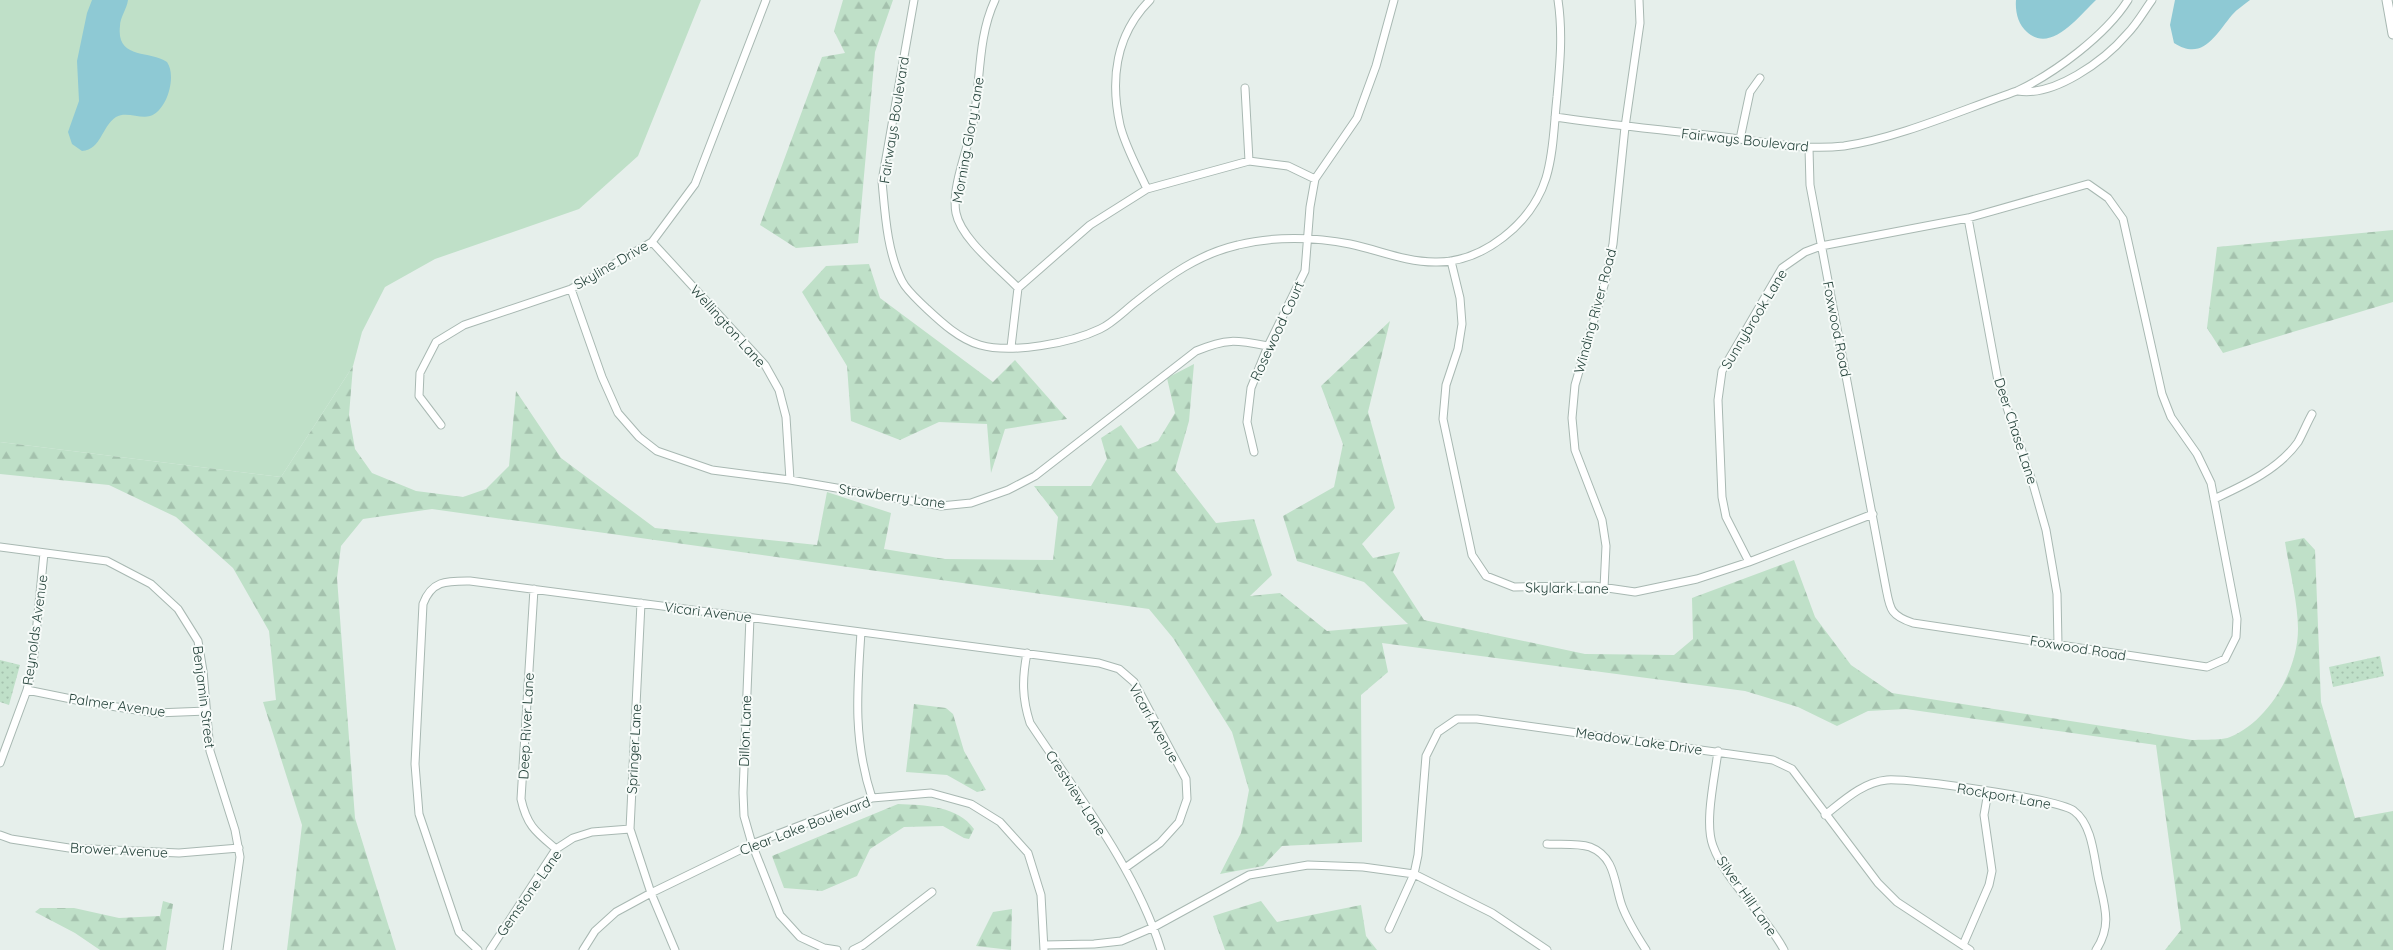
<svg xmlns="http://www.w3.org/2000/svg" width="2393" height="950" viewBox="0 0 2393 950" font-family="Quicksand,sans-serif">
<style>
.grass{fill:#bfe0c8}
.forest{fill:url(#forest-firs)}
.park{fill:url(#park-dots)}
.water{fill:#8ec9d4}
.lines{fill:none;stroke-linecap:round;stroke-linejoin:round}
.minor-casing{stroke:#a8b8b2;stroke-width:9}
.tertiary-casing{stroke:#a8b8b2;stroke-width:11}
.minor{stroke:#fff;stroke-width:7}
.tertiary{stroke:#fff;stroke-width:9}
.labels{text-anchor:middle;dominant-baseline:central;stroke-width:4;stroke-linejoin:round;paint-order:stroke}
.street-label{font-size:14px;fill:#24423a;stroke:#f7fbf9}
</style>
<defs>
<pattern id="forest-firs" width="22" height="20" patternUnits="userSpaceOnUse" patternTransform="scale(1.25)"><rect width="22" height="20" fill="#bfe0c8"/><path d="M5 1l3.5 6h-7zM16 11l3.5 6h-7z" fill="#a4c1ad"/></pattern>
<pattern id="park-dots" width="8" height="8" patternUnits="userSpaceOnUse" patternTransform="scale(1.25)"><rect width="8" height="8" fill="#bfe0c8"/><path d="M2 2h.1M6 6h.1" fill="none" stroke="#a4c1ad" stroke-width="1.8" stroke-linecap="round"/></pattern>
</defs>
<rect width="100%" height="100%" fill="#e6efeb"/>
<path class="grass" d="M 0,0 L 701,0 L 638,156 L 579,209 L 435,259 L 385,287 L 362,332 L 353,366 L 281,477 L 0,442 Z"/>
<path class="forest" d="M 843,0 L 893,0 L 875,52 L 858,243 L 796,248 L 760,225 L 822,57 L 845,53 L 834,31 Z
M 2393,230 L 2393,302 L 2223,353 L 2207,328 L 2217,247 Z
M 869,264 L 880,298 L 993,382 L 1015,360 L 1067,419 L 1005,429 L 991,473 L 987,424 L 939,422 L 900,440 L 851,421 L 847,366 L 802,292 L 826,266 Z
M 1390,321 L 1368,412 L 1395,508 L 1362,544 L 1373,558 L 1400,552 L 1393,572 L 1424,620 L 1585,654 L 1674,655 L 1693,639 L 1692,598 L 1794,560 L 1815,617 L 1851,665 L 1892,693 L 2192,740 C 2203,739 2220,741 2230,737 C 2269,721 2298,670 2298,629 C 2298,603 2289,568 2285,542 L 2304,538 L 2315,550 L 2321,702 L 2355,818 L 2393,811 L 2393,950 L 2165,950 L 2181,930 L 2156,745 L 1906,709 L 1868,711 L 1837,726 L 1798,707 L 1745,691 L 1382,643 L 1388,672 L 1361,695 L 1362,842 L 1282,846 L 1263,866 L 1220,874 L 1241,833 L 1249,790 L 1232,732 L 1173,638 L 1149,609 L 432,509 L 363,519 L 341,546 L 337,578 L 355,818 L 396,950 L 287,950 L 302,825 L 263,702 L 276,700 L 269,631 L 233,568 L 176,517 L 109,485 L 0,474 L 0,442 L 281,477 L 353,366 L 349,415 L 355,449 L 372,473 L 416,491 L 463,497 L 486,489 L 509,466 L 516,391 L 561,458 L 655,528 L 817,545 L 827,492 L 891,513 L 884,549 L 945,559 L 1053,560 L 1058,517 L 1034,486 L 1091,486 L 1107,459 L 1101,438 L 1121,425 L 1138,449 L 1158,441 L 1175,413 L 1167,378 L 1194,364 L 1189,421 L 1175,470 L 1216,523 L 1254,519 L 1272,575 L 1250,596 L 1280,593 L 1327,631 L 1408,624 L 1364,582 L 1297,561 L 1283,516 L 1334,487 L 1343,444 L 1321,386 Z
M 914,704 L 946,708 L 953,714 L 964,751 L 986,790 L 977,792 L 947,775 L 906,772 Z
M 898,804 C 924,805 958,806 974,829 L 969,839 L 964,838 L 943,826 L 904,827 L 870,849 L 857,876 L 822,891 L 784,888 L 772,856 Z
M 163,901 L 173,904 L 166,950 L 100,950 L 75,933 L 35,912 L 40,908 L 74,908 L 119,918 L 160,916 Z
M 1261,901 L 1277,922 L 1361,905 L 1366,936 L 1377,950 L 1225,950 L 1213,916 Z
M 1012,909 L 1011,950 L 976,946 L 993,912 Z"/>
<path class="park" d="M 2380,656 L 2384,676 L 2333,687 L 2329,667 Z
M 0,660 L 20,665 L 9,705 L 0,702 Z"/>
<path class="water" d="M 92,0 L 128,0 C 127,9 120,17 120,26 C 116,60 149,50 167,62 C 177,76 167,111 150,116 C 140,119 126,111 116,117 C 101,127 102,149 82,151 L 72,144 L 68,132 L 79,101 L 77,61 L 87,13 Z
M 2016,0 L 2096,0 C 2079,16 2051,54 2027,32 C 2018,25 2015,11 2016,0 Z
M 2175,0 L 2250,0 C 2244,5 2237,9 2232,15 C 2216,34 2203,62 2174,43 L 2170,25 Z"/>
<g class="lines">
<g class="minor-casing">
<path id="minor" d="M 914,0 L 882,181 C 885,213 887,252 902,281 C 907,291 918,300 926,308 C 941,322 959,339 980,345 C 1012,354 1071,343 1100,329 C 1113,323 1125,310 1137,301 C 1168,276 1199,254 1238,245 C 1273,236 1315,237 1350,244 C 1379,250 1405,262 1435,262 C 1483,263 1532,223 1546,178 C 1554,152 1554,123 1557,97 C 1560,64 1563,33 1558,0
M 995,0 C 977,38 981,83 973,123 C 968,148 951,188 956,213 C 961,239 1000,269 1018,288
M 1245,88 L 1249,161
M 2018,91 C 2054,97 2104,61 2127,34 C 2137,24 2144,11 2152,0
M 1555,117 C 1616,126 1678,131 1739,139 C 1775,144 1808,150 1844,146 C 1899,138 1964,109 2017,91 C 2055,73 2106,35 2128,0
M 1740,139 L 1750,92 L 1760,78
M 1147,189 C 1138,169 1125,146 1120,125 C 1110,79 1116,34 1150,0
M 1968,218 L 1998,381 L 2033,484 L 2046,530 L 2057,594 L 2058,645
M 652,242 L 765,365 L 779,390 L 786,417 L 790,480
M 1451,261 L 1460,298 L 1462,324 L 1458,349 L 1446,385 L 1443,419 L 1472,555 L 1486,576 L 1514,587 L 1594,586 L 1635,592 L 1697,579 L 1749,562 L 1873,514
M 571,289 L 602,377 L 618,413 L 639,437 L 657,451 L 712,470 L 790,480 L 941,506 L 971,503 L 1008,490 L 1035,476 L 1196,351 C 1227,338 1236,340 1268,346
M 1011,347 L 1018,288 L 1090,225 L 1147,189 L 1249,161 L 1288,166 L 1315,179
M 441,425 L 419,396 L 420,373 L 436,342 L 464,325 L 571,289 L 652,242 L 695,184 L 766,0
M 1254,452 L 1247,422 L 1251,388 L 1268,346 L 1305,271 L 1310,207 L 1315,179 L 1357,118 L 1376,66 L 1394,0
M 2214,499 C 2244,485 2278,470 2298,442 C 2303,433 2307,423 2312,414
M 0,547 L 107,561 L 151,584 L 178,609 L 198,641 L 203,671 L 210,751 L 235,830 L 240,857 L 227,950
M 1749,562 L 1726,517 L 1722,497 L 1718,400 L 1722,371 L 1782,268 L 1805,252 L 1821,246 L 1968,218 L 2088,184 L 2108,198 L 2123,219 L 2162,394 L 2171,417 L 2197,454 L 2211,483 L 2237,619 L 2236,637 L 2225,659 L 2207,667 L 1913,623 C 1888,615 1890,607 1885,583 L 1810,185 L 1809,148
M 1604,588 L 1606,546 L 1602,520 L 1575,450 L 1572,418 L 1575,385 L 1605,282 L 1613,244 L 1625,127 L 1640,23 L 1639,0
M 534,589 L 521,799 C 527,826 536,832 556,849
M 641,603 L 630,829 L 651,893 L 675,950
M 750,617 L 743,793 L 744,816 L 752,844 L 780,915 L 800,937 L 824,948 L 837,950
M 861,632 C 857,692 853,740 872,798
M 1027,653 C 1022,679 1022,698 1030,723 C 1077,794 1136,869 1161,950
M 27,690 L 91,703 L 156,713 L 207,711
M 1718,751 C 1715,776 1704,823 1713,846 C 1726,882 1765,914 1784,950
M 0,763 L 27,690 L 33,664 L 44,553
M 1825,815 C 1843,801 1863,782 1887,780 C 1909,778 2060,799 2074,811 C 2093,825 2094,859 2099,881 C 2105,907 2112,926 2096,950
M 0,835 L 11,839 L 69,848 L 179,853 L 239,848
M 1547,844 C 1560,845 1577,843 1590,847 C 1616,857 1614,884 1622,906 C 1628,922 1637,936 1646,950
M 1389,929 L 1414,874 L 1418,855 L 1426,756 L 1438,732 L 1457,719 L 1477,719 L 1773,760 L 1792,769 L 1878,883 L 1897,902 L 1970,950
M 1044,945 L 1094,944 L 1121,941 L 1154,927 L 1249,875 L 1308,865 L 1363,867 L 1414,874 L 1492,913 L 1547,950
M 1963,945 L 1989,885 L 1992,871 L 1984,815 L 1988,792
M 478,950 L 459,932 L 419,814 L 415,764 L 423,604 C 432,580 447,581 470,581 L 1099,663 L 1119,669 L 1134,682 L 1186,779 L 1187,799 L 1179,822 L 1160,843 L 1125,868
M 490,950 L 556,849 L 573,838 L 592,832 L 630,829
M 583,950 L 595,931 L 616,912 L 651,893 L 752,844 L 872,798 L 931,793 L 971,804 L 1000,822 L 1028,853 L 1041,895 L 1044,950
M 853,950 L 863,945 L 932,892"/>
</g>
<g class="tertiary-casing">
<path id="tertiary" d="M 2387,0 L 2393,34"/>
</g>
<use href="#minor" class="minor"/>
<use href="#tertiary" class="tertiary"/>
</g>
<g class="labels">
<g class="street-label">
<text transform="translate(894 120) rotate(-81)">Fairways Boulevard</text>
<text transform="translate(968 140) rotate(-80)">Morning Glory Lane</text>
<text transform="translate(1745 140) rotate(6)">Fairways Boulevard</text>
<text transform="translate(611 265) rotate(-30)">Skyline Drive</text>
<text transform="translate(1595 311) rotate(-75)">Winding River Road</text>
<text transform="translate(1754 319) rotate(-59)">Sunnybrook Lane</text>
<text transform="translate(728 326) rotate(48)">Wellington Lane</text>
<text transform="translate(1837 329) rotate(79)">Foxwood Road</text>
<text transform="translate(1277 331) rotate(-65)">Rosewood Court</text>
<text transform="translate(2016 431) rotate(72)">Deer Chase Lane</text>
<text transform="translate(892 496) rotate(8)">Strawberry Lane</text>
<text transform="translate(1567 588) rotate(1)">Skylark Lane</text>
<text transform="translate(708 612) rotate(7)">Vicari Avenue</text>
<text transform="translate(35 630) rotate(-82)">Reynolds Avenue</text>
<text transform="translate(2078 648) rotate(9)">Foxwood Road</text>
<text transform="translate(204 697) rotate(83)">Benjamin Street</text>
<text transform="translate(117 705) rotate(8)">Palmer Avenue</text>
<text transform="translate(1154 723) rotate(61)">Vicari Avenue</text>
<text transform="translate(526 726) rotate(-87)">Deep River Lane</text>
<text transform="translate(745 731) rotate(-88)">Dillon Lane</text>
<text transform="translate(1639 741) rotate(8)">Meadow Lake Drive</text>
<text transform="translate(634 749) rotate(-87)">Springer Lane</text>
<text transform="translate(1076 793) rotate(57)">Crestview Lane</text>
<text transform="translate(2004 796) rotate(10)">Rockport Lane</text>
<text transform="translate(805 826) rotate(-21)">Clear Lake Boulevard</text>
<text transform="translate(119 850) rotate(3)">Brower Avenue</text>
<text transform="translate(529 893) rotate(-55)">Gemstone Lane</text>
<text transform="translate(1747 896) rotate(55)">Silver Hill Lane</text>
</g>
</g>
</svg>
